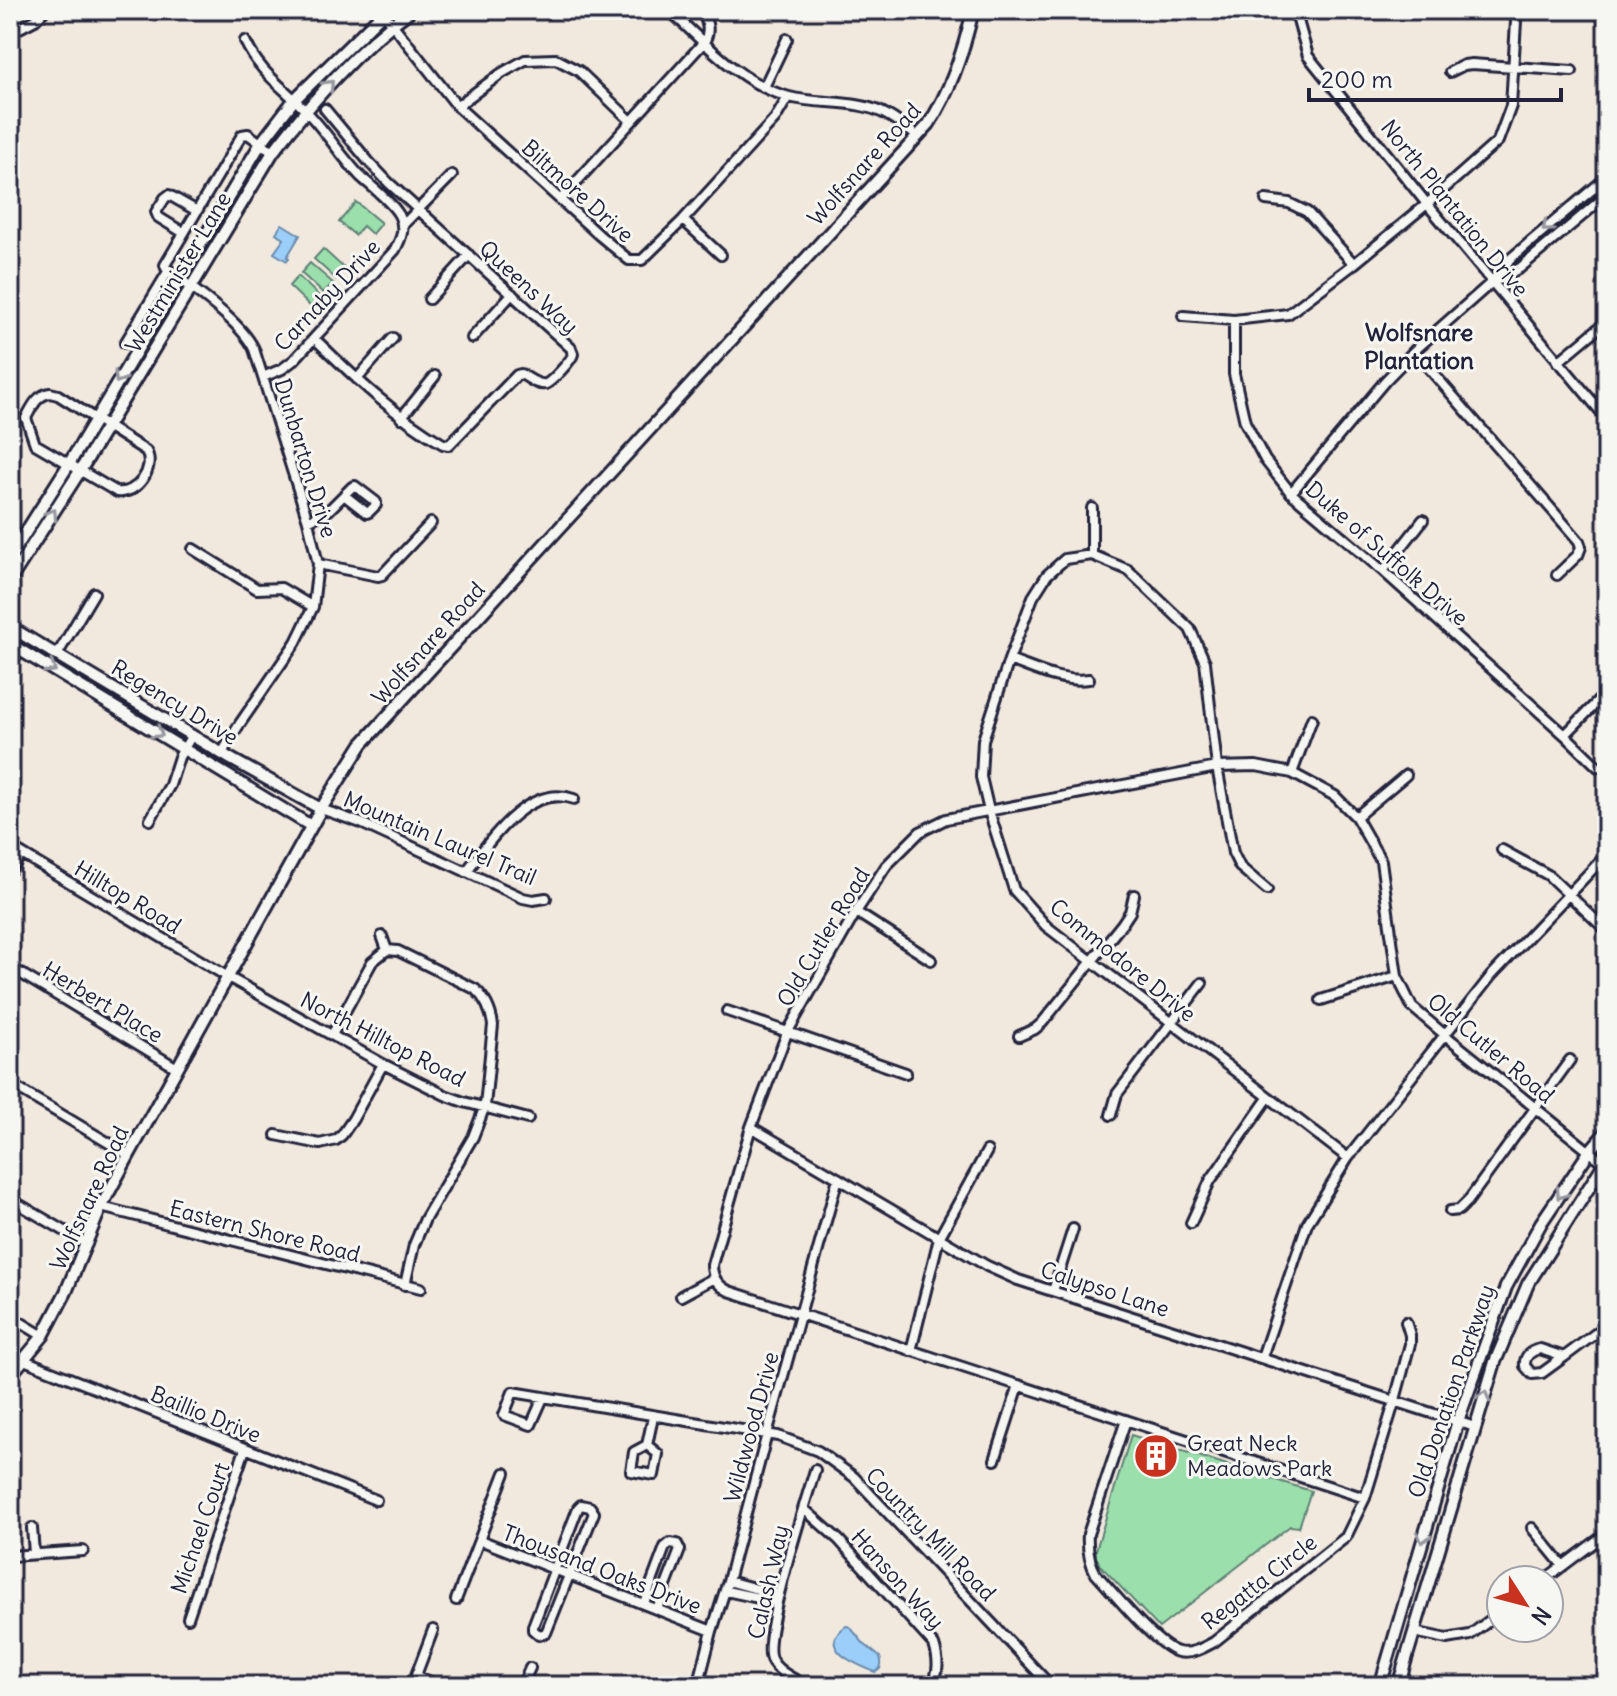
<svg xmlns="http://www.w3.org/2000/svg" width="1617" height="1696" viewBox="0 0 1617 1696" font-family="Delius,sans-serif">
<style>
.green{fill:#9be0ac;stroke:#5e8174;stroke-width:2}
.water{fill:#9bcff9;stroke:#6b8aad;stroke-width:2}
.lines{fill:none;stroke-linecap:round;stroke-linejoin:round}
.minor-casing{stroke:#22223b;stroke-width:14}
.tertiary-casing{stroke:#22223b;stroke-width:16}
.primary-casing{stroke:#22223b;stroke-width:18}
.minor{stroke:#f6f6f2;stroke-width:8}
.tertiary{stroke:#f6f6f2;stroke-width:10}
.primary{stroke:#f9deab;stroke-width:12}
.oneway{stroke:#9797a0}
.labels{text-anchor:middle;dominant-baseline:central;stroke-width:6;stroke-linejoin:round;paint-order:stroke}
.street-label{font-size:22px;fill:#22223b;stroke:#f6f6f2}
.poi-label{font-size:22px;fill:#22223b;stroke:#f6f6f2;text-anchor:start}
.neighbourhood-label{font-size:24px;font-weight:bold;fill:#22223b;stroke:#f6f6f2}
</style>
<rect width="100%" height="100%" fill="#f1e9de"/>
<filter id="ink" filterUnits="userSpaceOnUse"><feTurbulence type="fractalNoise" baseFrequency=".0125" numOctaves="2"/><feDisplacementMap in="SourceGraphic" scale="16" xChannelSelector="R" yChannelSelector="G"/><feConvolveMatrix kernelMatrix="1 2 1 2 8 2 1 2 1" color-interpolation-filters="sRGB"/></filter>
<g filter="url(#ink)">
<path class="green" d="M 356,202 L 381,223 L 372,234 L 363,226 L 355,235 L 339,222 Z
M 323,249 L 345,269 L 336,279 L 314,259 Z
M 310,263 L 333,283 L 323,293 L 301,273 Z
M 298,276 L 320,297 L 311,307 L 289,286 Z
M 1131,1435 L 1311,1491 L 1299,1527 L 1290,1526 L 1159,1628 L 1100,1565 L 1096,1557 L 1096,1550 Z"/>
<path class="water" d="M 282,224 L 300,235 L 287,257 L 289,258 L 287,261 L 274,253 L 284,239 L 276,233 Z
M 846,1626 L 850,1627 L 864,1644 L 880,1657 C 882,1663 882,1670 875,1672 C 855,1664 815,1648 846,1626 Z"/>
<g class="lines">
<g class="minor-casing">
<path id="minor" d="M 669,10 C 704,42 742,85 789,97 C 821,105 859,99 887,115 C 898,121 908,129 918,137
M 1295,10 L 1308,56 L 1427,204 L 1607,419
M 382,11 L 457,106 L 599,235 L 629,260 L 642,260 L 683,220 L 775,119 L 788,97
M 677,17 L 690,10
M 10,33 L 35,20 L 45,10
M 245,41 C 259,72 282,86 305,110 C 325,130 340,155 360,176 C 372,187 392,202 399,215 C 406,228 401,239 395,250 L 294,360 L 282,369 L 263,377
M 1450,72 L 1464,65 L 1472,64 L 1572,71
M 764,87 L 787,39
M 457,106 L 502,73 L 525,60 L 556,59 L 579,71 L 631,121
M 560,200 L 704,42 C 711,31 707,22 702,10
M 1266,200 L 1289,203 L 1307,212 L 1354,264
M 683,220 L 721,255
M 402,226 L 452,175
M 184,233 L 158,217 L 156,212 L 165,198 L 169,195 L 197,211
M 1493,282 L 1520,268 L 1607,195
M 429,299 L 469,255
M 1183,316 L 1234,320 L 1288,314 L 1354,264 L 1427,204 L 1498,141 L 1511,106 L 1516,21 L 1513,10
M 1234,320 L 1234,374 L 1245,422 L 1265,460 L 1291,493 L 1383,571 L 1565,735 L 1598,767
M 472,338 L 512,294
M 315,339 C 355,378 395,416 443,444 L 449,445 L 517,375 L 521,374 C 529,378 537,386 546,384 C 551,382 572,360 573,354 C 573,352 571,350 571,348 L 389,183 L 369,162 L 325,109
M 125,343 L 169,270
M 1414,351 L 1579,541 L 1581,547 L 1578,555 L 1557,575
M 1558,362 L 1607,321
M 357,379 L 393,338
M 50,393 L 58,395 L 146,451 C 156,468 137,495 117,492 L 35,444 L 26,418 C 32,407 37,395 50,393 Z
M 401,418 L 435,376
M 355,486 L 376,502 L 376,505 L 369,512 L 367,513 L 344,495 L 352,487 Z
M 1291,493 L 1385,381 L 1414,351 L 1492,282 L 1510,259 L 1607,177
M 1092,508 L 1092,555
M 308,521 L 329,510 L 344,495
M 193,549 L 257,589 L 281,588 L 313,607
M 318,564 L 378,576 L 382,575 L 431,523
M 1383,571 L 1423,520
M 57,655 L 94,593
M 1009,660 C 1035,669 1061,683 1089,679
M 1565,735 L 1607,692
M 222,753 L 239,725 L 296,642 L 313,607 L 318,564 L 308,521 L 254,349 C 240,320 192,289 166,268 L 165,265 L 242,135 L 248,134 L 273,152
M 1292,773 L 1312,719
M 321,809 L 361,823 L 523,898 L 533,900 L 546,898
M 1356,817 L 1406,775
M 150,820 L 170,785 L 179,757 L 192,735
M 10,847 L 228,977 L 383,1064 L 445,1095 L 464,1102 L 528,1119
M 1502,850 L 1548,875 L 1607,931
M 10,871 L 22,854
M 466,872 C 491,840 528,783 574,799
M 1267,890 L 1240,867 L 1233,853 L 1217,767 L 1205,662 L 1190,629 L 1128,570 L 1092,555 L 1065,559 L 1047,575 L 1033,597 L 1009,660 L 983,740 L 981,777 L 989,811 L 1014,890 L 1046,926 L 1348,1158
M 856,912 L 931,960
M 382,936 L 387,950
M 10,967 L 177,1068
M 1321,1000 L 1397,976
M 727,1011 L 906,1073
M 332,1035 L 372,962 L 387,950 L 398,951 L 475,989 C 486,999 491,1011 493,1025 L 485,1106 L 473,1137 L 425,1219 L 414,1245 L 405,1285
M 1019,1036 L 1035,1029 L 1042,1023 L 1122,924 L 1130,912 L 1134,895
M 10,1084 L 129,1155
M 1111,1115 L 1117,1094 L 1202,983
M 751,1127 L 987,1266 L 1018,1280 L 1475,1427
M 276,1135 L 320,1144 L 336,1140 L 342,1135 L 353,1119 L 383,1064
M 10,1199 L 87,1244
M 101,1207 L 421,1288
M 1450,1211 L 1459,1210 L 1468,1201 L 1570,1060
M 1191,1223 L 1210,1181 L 1268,1098
M 1053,1291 L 1073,1229
M 681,1296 L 714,1278
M 10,1316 L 43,1336
M 1540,1349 L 1564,1357 L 1542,1373 L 1532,1374 L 1525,1366 C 1524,1356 1530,1351 1540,1349 Z
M 911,1351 L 939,1238 L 987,1151
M 1262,1357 L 1307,1224 L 1348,1158 L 1491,976 L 1607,854
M 1564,1357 L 1607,1325
M 24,1360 L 376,1500
M 543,1398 L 531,1425 L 504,1415 L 513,1392 L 778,1436 L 818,1451 L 854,1477 L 1051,1686
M 1126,1420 L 1088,1534 C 1087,1549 1089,1561 1096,1574 C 1113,1592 1157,1647 1178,1652 C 1191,1655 1203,1648 1214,1642 L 1346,1537 L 1365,1498 L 1395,1400 L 1410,1344 L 1410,1335 L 1406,1322
M 647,1445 L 658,1454 L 654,1475 L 631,1471 L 634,1452 L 647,1445 L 653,1417
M 995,1460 L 1019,1385
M 1365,1498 L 729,1291 C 718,1286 712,1277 712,1265 L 751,1127 L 787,1033 L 856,912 L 886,866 L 920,832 L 946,819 L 1217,767 L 1256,766 L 1292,773 L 1335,796 L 1356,817 L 1381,861 L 1397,976 L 1412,1007 L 1445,1035 L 1606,1165
M 581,1505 L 590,1507 L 594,1513 L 546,1633 L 539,1635 L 533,1630 L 533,1626 L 578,1508 Z
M 804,1509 L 839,1540 L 934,1645 C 939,1660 939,1672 932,1686
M 32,1528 L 34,1553
M 1532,1528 L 1563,1566
M 480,1540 L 712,1631
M 10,1556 L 83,1551
M 1544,1580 L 1607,1533
M 728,1581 L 779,1595
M 726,1591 L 777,1602
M 456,1600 L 505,1473
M 644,1603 L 665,1547 L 670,1543 L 677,1544 L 680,1550 L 657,1609
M 188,1618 L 245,1449
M 1414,1632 L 1447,1639 L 1470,1635 L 1501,1612
M 416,1676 L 440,1686
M 412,1686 L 433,1630
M 522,1686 L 530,1668
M 698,1686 L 712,1631 L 728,1581 L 767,1434 L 838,1178
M 806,1686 C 795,1679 777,1672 771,1659 C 761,1636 806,1501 815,1470"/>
</g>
<g class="tertiary-casing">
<path id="tertiary" d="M 10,557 L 69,464 L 261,143 L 294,100 L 386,10
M 10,580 L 80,471 L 273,152 C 314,99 357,49 411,10
M 10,627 L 231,759 L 321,809
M 10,644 L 311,826
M 10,1376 L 43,1336 L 66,1292 L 101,1207 L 129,1155 L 321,809 L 362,744 L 929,124 C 951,90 964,50 973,10
M 1380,1686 L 1458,1421 L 1506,1287 L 1541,1223 L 1589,1152 L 1607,1131
M 1398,1686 L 1495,1362 L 1528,1284 L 1607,1159"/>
</g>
<g class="primary-casing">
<path id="primary" d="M 1606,10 L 1607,11"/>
</g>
<use href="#minor" class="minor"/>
<use href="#tertiary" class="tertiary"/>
<use href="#primary" class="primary"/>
</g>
<defs><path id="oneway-chevron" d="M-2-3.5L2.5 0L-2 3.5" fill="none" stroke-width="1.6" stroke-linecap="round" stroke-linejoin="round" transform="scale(2)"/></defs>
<g class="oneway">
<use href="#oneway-chevron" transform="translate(329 85) rotate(-47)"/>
<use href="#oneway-chevron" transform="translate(1547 227) rotate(140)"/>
<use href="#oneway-chevron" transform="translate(119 378) rotate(121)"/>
<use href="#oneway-chevron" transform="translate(52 514) rotate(-57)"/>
<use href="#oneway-chevron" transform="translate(51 668) rotate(31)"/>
<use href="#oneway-chevron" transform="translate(158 733) rotate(31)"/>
<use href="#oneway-chevron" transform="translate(1561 1194) rotate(124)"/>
<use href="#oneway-chevron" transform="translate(1484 1396) rotate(-73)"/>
<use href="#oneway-chevron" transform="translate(1423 1538) rotate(106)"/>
</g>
</g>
<defs>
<g id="building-disc" transform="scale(2.3)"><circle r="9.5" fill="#c8321e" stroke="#f6f6f2"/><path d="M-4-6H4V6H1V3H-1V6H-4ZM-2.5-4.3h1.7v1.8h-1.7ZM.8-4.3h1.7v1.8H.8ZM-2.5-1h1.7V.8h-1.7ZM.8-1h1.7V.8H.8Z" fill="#fff"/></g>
</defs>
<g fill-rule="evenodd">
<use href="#building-disc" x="1156" y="1456"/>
</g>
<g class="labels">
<g class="street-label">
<text transform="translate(864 164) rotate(-48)">Wolfsnare Road</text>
<text transform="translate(578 191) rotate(42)">Biltmore Drive</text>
<text transform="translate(1455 208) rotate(51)">North Plantation Drive</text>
<text transform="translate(178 272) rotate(-59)">Westminister Lane</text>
<text transform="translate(529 287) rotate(43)">Queens Way</text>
<text transform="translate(327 295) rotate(-47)">Carnaby Drive</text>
<text transform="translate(306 458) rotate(73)">Dunbarton Drive</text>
<text transform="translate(1387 553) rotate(41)">Duke of Suffolk Drive</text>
<text transform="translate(428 643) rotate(-48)">Wolfsnare Road</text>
<text transform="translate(175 702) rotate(31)">Regency Drive</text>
<text transform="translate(440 838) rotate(23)">Mountain Laurel Trail</text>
<text transform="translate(128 897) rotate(31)">Hilltop Road</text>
<text transform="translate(823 937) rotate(-59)">Old Cutler Road</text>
<text transform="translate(1123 960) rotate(39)">Commodore Drive</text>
<text transform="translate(103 1002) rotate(31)">Herbert Place</text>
<text transform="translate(383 1039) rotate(27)">North Hilltop Road</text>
<text transform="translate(1491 1048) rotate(40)">Old Cutler Road</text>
<text transform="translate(89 1198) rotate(-65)">Wolfsnare Road</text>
<text transform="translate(265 1231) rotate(14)">Eastern Shore Road</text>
<text transform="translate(1105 1289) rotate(18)">Calypso Lane</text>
<text transform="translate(1451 1391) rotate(-71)">Old Donation Parkway</text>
<text transform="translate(206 1414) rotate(22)">Baillio Drive</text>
<text transform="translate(751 1427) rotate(-75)">Wildwood Drive</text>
<text transform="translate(200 1528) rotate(-71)">Michael Court</text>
<text transform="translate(931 1534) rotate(46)">Country Mill Road</text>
<text transform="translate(602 1569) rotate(21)">Thousand Oaks Drive</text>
<text transform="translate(898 1579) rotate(48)">Hanson Way</text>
<text transform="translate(768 1582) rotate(-77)">Calash Way</text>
<text transform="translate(1259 1582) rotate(-38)">Regatta Circle</text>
</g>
<g class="poi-label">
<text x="1187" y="1443">Great Neck<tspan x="1187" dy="25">Meadows Park</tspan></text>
</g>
<g class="neighbourhood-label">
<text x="1419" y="332">Wolfsnare<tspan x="1419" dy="28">Plantation</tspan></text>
</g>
</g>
<rect width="1617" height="1696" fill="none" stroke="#f6f6f2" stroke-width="40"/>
<rect x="20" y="20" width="1577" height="1656" fill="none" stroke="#22223b" stroke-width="3" filter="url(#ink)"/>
<g transform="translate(1525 1604) rotate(126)"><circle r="38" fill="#f6f6f2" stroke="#a1a1a9" stroke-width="2"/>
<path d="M0-6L14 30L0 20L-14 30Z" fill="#c8321e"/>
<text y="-12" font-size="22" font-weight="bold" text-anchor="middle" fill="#22223b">N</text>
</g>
<path d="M1309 88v12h252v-12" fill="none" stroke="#22223b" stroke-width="4"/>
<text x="1321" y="88" font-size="24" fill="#22223b" stroke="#f6f6f2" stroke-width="6" paint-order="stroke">200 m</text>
</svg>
